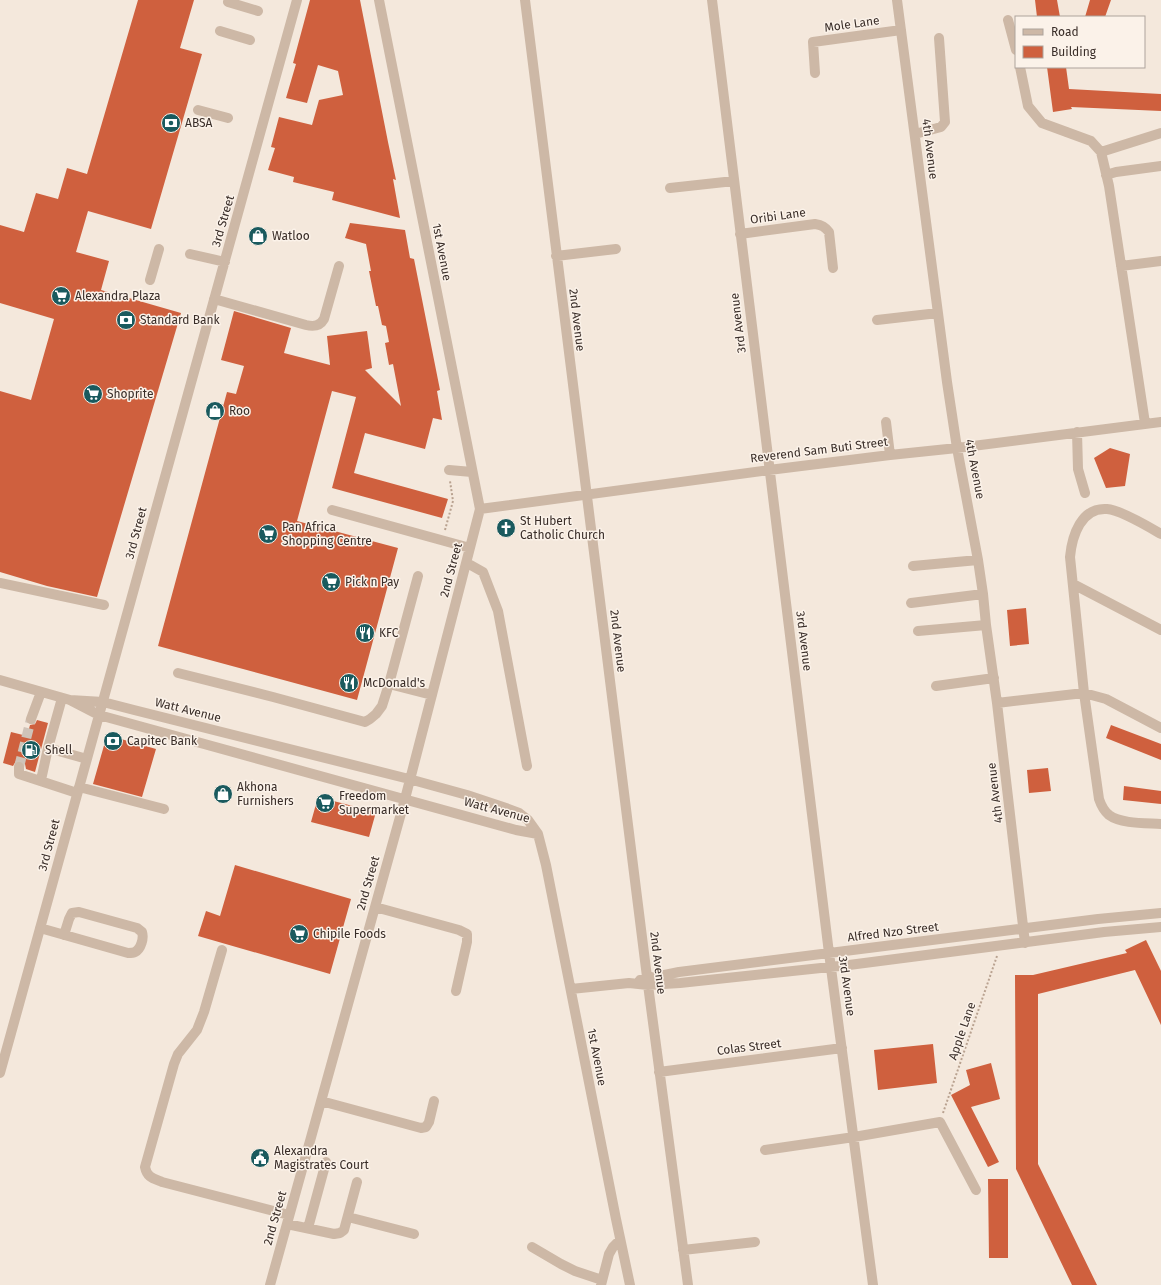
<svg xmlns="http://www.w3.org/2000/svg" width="1161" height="1285" viewBox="0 0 1161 1285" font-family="'Fira Sans',sans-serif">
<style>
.building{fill:#cf603e}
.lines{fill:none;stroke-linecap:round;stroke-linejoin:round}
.minor-tunnel{stroke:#cfc3b8;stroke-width:10;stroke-dasharray:10 5;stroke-linecap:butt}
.path{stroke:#b9a290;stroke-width:2;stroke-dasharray:2 2;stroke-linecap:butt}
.minor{stroke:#cdb8a6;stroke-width:10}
.labels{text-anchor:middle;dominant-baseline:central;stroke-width:3;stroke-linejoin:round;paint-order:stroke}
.street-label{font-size:12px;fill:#392d28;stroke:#fbf2e9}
.poi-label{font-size:12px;fill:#392d28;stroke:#fbf2e9;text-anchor:start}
</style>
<rect width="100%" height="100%" fill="#f4e8dc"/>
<path class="building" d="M 138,0 L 194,0 L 180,48 L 202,54 L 151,229 L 88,211 L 76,252 L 109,261 L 101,290 L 181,313 L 97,597 L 47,586 L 0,572 L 0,391 L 31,400 L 54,319 L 0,303 L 0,225 L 24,232 L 36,193 L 58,199 L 67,168 L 87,174 Z
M 310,0 L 360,0 L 388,142 L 396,180 L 393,179 L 400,218 L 332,200 L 334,192 L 293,182 L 294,177 L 268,170 L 275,148 L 271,147 L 279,117 L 312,125 L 319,100 L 343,95 L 338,71 L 318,65 L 307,103 L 286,98 L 296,64 L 293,63 Z
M 1035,0 L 1057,0 L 1060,17 L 1037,17 Z
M 1090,0 L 1111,0 L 1105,17 L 1085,17 Z
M 1047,67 L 1066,67 L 1069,89 L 1161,94 L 1161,111 L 1071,107 L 1072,109 L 1053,112 Z
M 350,223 L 405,230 L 410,258 L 414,259 L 440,390 L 437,391 L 442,420 L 433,418 L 425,449 L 365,433 L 354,473 L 448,499 L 442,518 L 332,488 L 356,397 L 332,391 L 297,521 L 398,548 L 357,700 L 158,646 L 227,392 L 236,394 L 244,366 L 221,360 L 234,311 L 291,328 L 284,353 L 330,365 L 327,336 L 367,331 L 372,368 L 365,370 L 401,406 L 393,364 L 389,365 L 385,343 L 389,342 L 386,326 L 382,325 L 378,306 L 376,306 L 369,271 L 371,271 L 366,244 L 345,238 Z
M 1110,448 L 1130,454 L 1125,486 L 1106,488 L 1094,458 Z
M 1026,608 L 1029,644 L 1010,646 L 1007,610 Z
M 37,720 L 48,723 L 35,772 L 26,769 L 25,764 L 22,761 L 16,761 L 13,766 L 3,763 L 11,732 L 27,736 L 30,725 L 35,724 Z
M 1111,725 L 1161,744 L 1161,760 L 1106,738 Z
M 107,735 L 156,749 L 142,797 L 93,784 Z
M 1048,768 L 1051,791 L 1029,793 L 1027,770 Z
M 1124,786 L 1161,791 L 1161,804 L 1123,800 Z
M 318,797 L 376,812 L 369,837 L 311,822 Z
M 235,865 L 351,899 L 330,974 L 198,936 L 206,911 L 220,916 Z
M 1146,940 L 1161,971 L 1161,1025 L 1135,970 L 1038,994 L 1038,1164 L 1097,1285 L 1072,1285 L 1016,1169 L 1015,975 L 1033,975 L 1127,953 L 1125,950 Z
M 933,1044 L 937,1083 L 878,1090 L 874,1050 Z
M 991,1063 L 1000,1099 L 971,1107 L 999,1162 L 988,1167 L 951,1095 L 970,1085 L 966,1070 Z
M 988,1179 L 1008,1179 L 1008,1258 L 989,1258 Z"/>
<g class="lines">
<path class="minor-tunnel" d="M 19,767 L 31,719"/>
<path class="path" d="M 445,530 L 453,501 L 450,481
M 943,1113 L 997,956"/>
<path class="minor" d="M 525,0 L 648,985 L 688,1285
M 712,0 L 829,953 L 873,1285
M 897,0 L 947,382 L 957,448 L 978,560 L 983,594 L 986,625 L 997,703 L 1025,943
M 228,2 L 258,11
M 1008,20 L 1016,50
M 220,31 L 250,40
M 1020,67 L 1028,106 L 1042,123 L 1091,141 L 1101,152 L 1109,186 L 1145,423
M 815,73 L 813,42 L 901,30
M 198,110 L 228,118
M 915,134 L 941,127 L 945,122 L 939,38
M 1101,152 L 1161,133
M 1106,175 L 1116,172 L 1161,166
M 670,188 L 734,181
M 740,234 L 815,224 C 822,225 825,227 829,232 L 833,268
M 190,254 L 225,262
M 556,256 L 616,249
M 1121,266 L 1161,261
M 150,280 L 159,249
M 214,299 L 306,325 C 314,327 320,326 324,319 L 339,266
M 877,320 L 938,313
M 886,422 L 890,455
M 1077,432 L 1078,469 L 1085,493
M 449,470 L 472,472
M 480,509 L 769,470 L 890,455 L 957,448 L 1161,422
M 332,510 L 470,548
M 1161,534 C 1149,527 1121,510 1107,509 C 1081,507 1072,536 1070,557 L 1084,693 L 1099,799 C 1101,805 1104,811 1109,815 C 1121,824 1146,823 1161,824
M 467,563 L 483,572 L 498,611 L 527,766
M 913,566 L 978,560
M 0,583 L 104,605
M 1073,584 L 1161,630
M 911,603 L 983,594
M 918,631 L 986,625
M 178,673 L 273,697 L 365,722 L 370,719 L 376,714 L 382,706 L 389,684 L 418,576
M 0,680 L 70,700 L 99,715 L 516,830 L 538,834
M 389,684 L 432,695
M 936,686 L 994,678
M 70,700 L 103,702 L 134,710 L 409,779 L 467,795 L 506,808 L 519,813 L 528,820 L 538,834 L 546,865 L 616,1219 L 630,1285
M 997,703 L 1084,693 L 1106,699 L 1161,728
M 31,719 L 41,692
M 48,748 L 87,759
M 19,767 L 19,774 L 77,793
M 41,780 L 48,748 L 62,698
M 79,787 L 164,809
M 375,907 L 459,930 L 467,934 L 467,942 L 456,991
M 40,928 L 128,953 C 130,953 133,953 135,952 C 141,949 144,938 142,932 L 137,928 L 79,912 L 72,913 L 69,919 L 64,935
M 222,950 L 204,1012 L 197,1030 L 178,1054 L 174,1064 L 145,1167 C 147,1177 152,1178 162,1182 L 289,1215
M 640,980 L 679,972 L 1098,919 L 1161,913
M 571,989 L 629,983 L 648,985 L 680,983 L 849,965 L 1104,932 L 1161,927
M 659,1072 L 842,1048
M 0,1073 L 297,0
M 321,1101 L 421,1128 L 426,1127 L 429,1122 L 434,1101
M 765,1150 L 854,1137 L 940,1122 L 976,1190
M 348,1217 L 414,1234
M 287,1224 L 334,1234 L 340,1233 L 344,1230 L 357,1182
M 308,1228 L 326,1162
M 532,1247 L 561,1264 L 575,1271 L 602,1280
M 683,1250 L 755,1242
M 270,1285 L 405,799 L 480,509 L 379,0
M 601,1285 L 609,1254 L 613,1247 L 620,1240"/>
</g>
<defs>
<g id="bank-disc" transform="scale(1)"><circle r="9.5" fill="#1a5a5e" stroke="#fbf2e9"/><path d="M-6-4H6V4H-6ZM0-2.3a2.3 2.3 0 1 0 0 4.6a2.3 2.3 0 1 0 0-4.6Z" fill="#fff"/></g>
<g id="shop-disc" transform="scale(1)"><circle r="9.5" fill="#1a5a5e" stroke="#fbf2e9"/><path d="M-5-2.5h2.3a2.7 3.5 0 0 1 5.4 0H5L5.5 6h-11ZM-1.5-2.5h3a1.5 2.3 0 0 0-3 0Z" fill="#fff"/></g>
<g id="supermarket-disc" transform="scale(1)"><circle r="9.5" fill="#1a5a5e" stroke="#fbf2e9"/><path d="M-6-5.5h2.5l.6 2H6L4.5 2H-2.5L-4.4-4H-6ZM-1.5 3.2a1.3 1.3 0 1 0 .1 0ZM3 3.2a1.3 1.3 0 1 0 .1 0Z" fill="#fff"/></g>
<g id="church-disc" transform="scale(1)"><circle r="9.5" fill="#1a5a5e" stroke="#fbf2e9"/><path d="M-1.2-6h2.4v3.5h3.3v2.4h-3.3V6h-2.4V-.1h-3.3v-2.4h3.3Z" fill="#fff"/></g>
<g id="restaurant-disc" transform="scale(1)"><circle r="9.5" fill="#1a5a5e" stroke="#fbf2e9"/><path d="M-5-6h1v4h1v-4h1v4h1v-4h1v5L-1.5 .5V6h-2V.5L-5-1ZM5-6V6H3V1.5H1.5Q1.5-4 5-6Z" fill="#fff"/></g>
<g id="fuel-disc" transform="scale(1)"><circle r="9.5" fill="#1a5a5e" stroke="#fbf2e9"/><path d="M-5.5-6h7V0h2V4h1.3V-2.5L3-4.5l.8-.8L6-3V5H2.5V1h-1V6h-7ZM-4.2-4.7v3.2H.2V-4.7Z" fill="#fff"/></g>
<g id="civic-disc" transform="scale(1)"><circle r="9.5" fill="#1a5a5e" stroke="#fbf2e9"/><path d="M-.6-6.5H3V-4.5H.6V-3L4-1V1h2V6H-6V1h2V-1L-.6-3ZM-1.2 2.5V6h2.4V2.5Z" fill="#fff"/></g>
</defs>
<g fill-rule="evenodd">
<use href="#bank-disc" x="171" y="123"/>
<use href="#shop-disc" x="258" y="236"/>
<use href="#supermarket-disc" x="61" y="296"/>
<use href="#bank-disc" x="126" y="320"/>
<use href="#supermarket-disc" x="93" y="394"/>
<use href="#shop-disc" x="215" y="411"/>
<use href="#church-disc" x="506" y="528"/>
<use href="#supermarket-disc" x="268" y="534"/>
<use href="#supermarket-disc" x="331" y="582"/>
<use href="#restaurant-disc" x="365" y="633"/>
<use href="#restaurant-disc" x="349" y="683"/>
<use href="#bank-disc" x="113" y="741"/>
<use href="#fuel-disc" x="31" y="750"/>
<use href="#shop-disc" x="223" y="794"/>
<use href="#supermarket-disc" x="325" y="803"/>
<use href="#supermarket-disc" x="299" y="934"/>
<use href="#civic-disc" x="260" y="1158"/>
</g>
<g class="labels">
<g class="street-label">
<text transform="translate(852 24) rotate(-8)">Mole Lane</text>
<text transform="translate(930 149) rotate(83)">4th Avenue</text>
<text transform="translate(778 216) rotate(-8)">Oribi Lane</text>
<text transform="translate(223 221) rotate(-74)">3rd Street</text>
<text transform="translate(442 252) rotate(79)">1st Avenue</text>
<text transform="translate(577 320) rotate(83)">2nd Avenue</text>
<text transform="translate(738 323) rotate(-97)">3rd Avenue</text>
<text transform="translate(819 450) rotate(-7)">Reverend Sam Buti Street</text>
<text transform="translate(975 469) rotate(79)">4th Avenue</text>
<text transform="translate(136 533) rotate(-75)">3rd Street</text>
<text transform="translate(451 570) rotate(-75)">2nd Street</text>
<text transform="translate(618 641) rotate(83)">2nd Avenue</text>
<text transform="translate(804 641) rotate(83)">3rd Avenue</text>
<text transform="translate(188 710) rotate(14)">Watt Avenue</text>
<text transform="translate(995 793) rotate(-97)">4th Avenue</text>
<text transform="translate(497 810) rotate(15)">Watt Avenue</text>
<text transform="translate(49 845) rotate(-75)">3rd Street</text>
<text transform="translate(368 883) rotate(-74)">2nd Street</text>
<text transform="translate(893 932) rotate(-7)">Alfred Nzo Street</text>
<text transform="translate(658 963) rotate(83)">2nd Avenue</text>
<text transform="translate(847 986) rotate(82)">3rd Avenue</text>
<text transform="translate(962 1031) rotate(-71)">Apple Lane</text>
<text transform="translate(749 1047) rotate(-7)">Colas Street</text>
<text transform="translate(597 1057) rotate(79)">1st Avenue</text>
<text transform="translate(275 1218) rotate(-74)">2nd Street</text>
</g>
<g class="poi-label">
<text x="185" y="123">ABSA</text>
<text x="272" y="236">Watloo</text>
<text x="75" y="296">Alexandra Plaza</text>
<text x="140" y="320">Standard Bank</text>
<text x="107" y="394">Shoprite</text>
<text x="229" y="411">Roo</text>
<text x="520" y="521">St Hubert<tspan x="520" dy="14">Catholic Church</tspan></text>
<text x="282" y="527">Pan Africa<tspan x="282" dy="14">Shopping Centre</tspan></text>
<text x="345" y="582">Pick n Pay</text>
<text x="379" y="633">KFC</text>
<text x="363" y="683">McDonald's</text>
<text x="127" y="741">Capitec Bank</text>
<text x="45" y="750">Shell</text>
<text x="237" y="787">Akhona<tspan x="237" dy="14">Furnishers</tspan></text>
<text x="339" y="796">Freedom<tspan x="339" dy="14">Supermarket</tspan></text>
<text x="313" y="934">Chipile Foods</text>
<text x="274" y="1151">Alexandra<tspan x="274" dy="14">Magistrates Court</tspan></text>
</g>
</g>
<rect x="1015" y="16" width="130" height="52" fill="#fbf2e9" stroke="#ada39c"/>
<rect x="1023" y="29" width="20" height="6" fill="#cdb8a6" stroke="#ada39c"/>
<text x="1051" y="36" font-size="12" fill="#392d28">Road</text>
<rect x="1023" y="46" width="20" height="12" fill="#cf603e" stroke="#ada39c"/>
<text x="1051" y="56" font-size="12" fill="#392d28">Building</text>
</svg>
